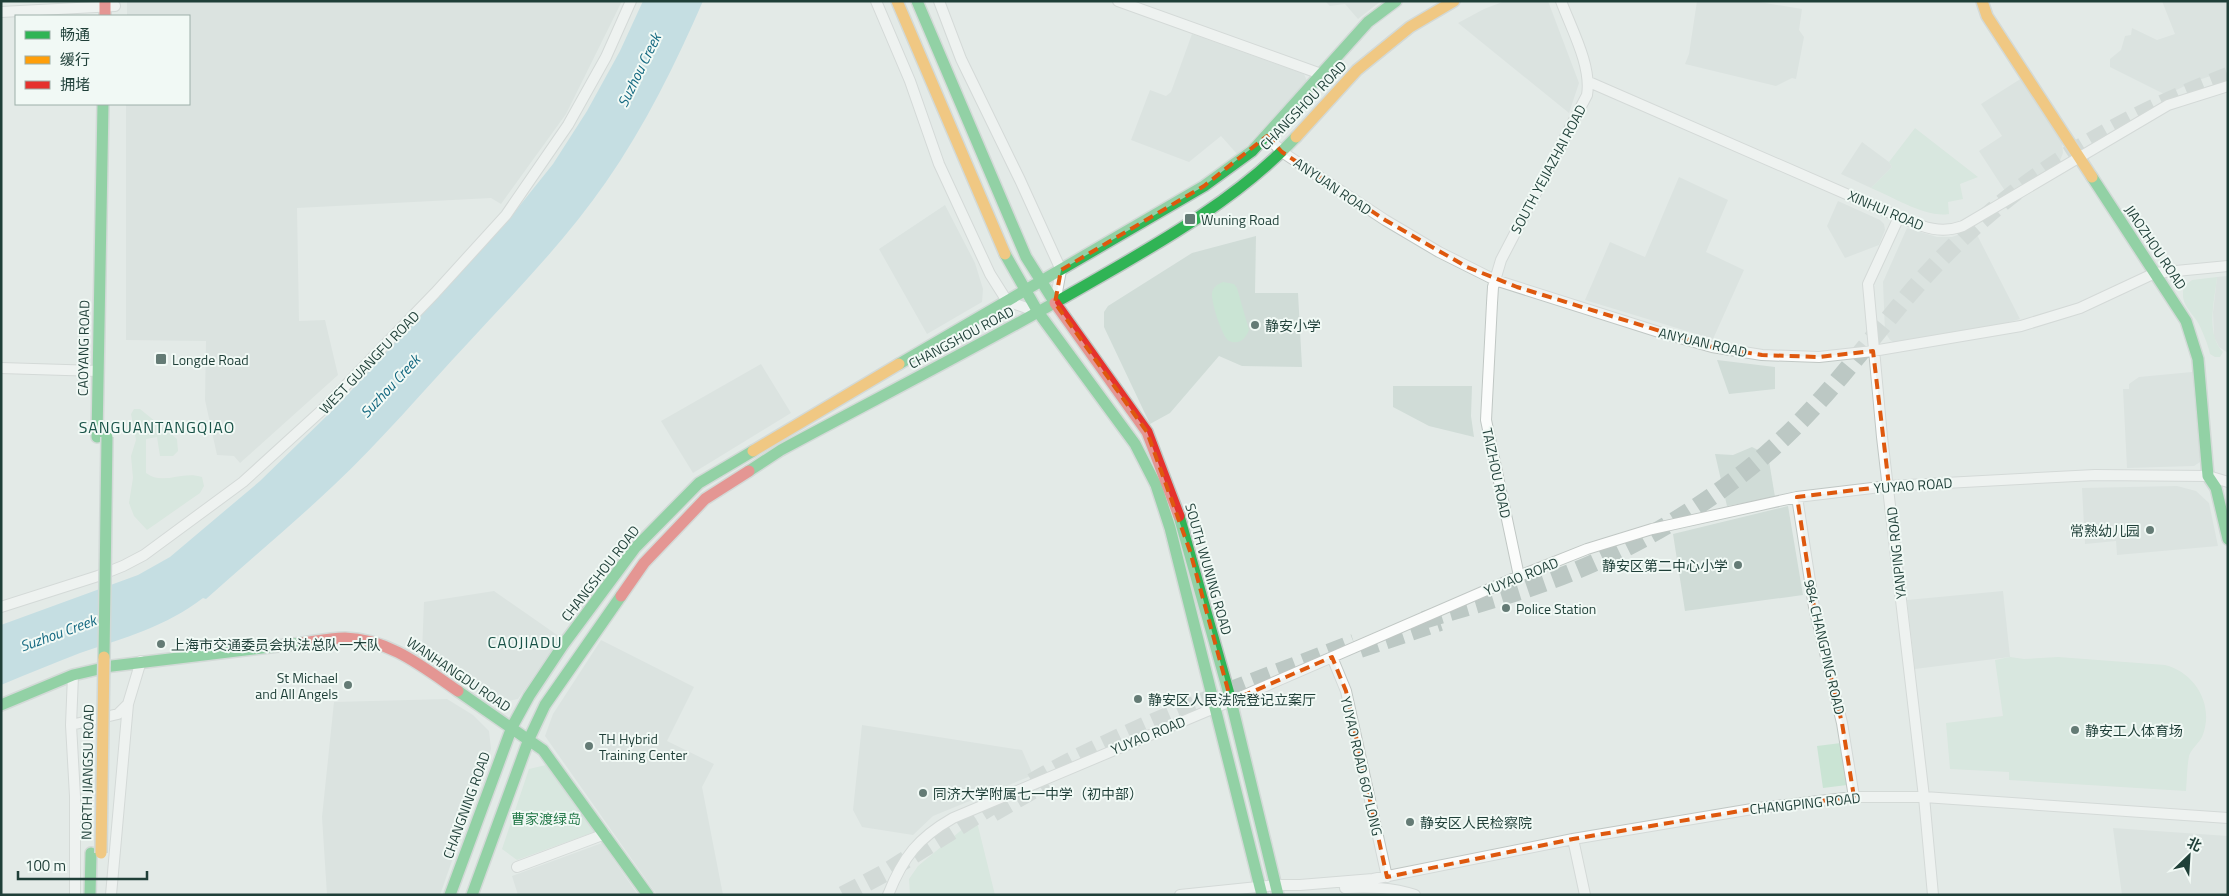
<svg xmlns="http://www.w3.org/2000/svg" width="2229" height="896" viewBox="0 0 2229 896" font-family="'Titillium Web','Noto Sans SC',sans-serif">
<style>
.built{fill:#d0dcd7}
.green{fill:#cae4d4}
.water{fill:#9fd1dc}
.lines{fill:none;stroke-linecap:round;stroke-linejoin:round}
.highway-tunnel{stroke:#bcc8c4;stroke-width:18;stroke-dasharray:18 9;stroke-linecap:butt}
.street-casing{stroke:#c0c7c4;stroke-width:12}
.fast-casing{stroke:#bec7c4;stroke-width:14}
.slow-casing{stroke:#bec7c4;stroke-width:14}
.jam-casing{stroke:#bec7c4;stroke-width:14}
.street{stroke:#fbfcfb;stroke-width:10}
.fast{stroke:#30b455;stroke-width:11}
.slow{stroke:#ff9f0a;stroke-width:11}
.jam{stroke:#e5322d;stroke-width:11}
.fast-bridge-casing{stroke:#bbc6c3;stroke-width:14;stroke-linecap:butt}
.slow-bridge-casing{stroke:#bbc6c3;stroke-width:14;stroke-linecap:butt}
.fast-bridge{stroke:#30b455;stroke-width:11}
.slow-bridge{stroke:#ff9f0a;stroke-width:11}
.marked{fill:none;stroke:#de580e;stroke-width:4;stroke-dasharray:10 6;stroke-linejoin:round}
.poi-dot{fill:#647b75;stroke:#f1f9f5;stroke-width:2}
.labels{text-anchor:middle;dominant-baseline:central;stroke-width:4;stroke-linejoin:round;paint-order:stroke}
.street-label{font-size:14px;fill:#1f3f38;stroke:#f1f9f5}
.poi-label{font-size:14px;fill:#1f3f38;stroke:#f1f9f5;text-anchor:start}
.park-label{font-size:14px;fill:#257a4a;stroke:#f1f9f5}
.water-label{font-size:15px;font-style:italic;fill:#136880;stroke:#f1f9f5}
.quarter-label{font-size:16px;letter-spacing:1px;fill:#195348;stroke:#f1f9f5}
</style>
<rect width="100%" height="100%" fill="#e3eae7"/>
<path class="built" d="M 127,1 L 622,1 L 566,114 L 501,204 L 491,198 L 297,208 L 299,321 L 325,320 L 338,375 L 240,463 L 234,456 L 217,455 L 205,400 L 206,341 L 126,340 L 126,104 L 189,104 L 189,16 L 127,16 Z
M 1325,1 L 1381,1 L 1358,19 L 1345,4 L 1330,6 Z
M 1505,1 L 1548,1 L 1579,83 L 1569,113 L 1458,23 L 1484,9 Z
M 1697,1 L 1753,1 L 1802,9 L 1799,30 L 1804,37 L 1796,79 L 1792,78 L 1776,86 L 1685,64 L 1689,54 Z
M 2162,1 L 2228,1 L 2228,70 L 2193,82 L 2166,95 L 2110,67 L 2110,59 L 2121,50 L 2125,36 L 2131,35 L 2132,28 L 2157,40 L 2175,34 Z
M 1192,34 L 1304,74 L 1307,81 L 1238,155 L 1221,136 L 1189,162 L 1131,140 L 1150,90 L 1166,96 L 1171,92 Z
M 2022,78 L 2062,141 L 2063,153 L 2059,163 L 2007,194 L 1979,151 L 2002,136 L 1981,104 Z
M 1862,142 L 1889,162 L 1892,167 L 1871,188 L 1841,174 Z
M 1679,177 L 1728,200 L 1706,252 L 1744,270 L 1713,339 L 1585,300 L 1610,242 L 1645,257 Z
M 1838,201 L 1880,220 L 1884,224 L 1885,230 L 1879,245 L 1845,258 L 1827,226 Z
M 945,205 L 975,263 L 983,289 L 982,302 L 927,334 L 879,249 Z
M 1907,228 L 1937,237 L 1952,237 L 1974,229 L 2020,319 L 2002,324 L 1895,343 L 1890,340 L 1885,332 L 1883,282 Z
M 1256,236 L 1255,293 L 1298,293 L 1302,367 L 1242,366 L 1219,356 L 1170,413 L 1150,424 L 1104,327 L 1104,312 L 1108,306 L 1192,253 Z
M 2228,276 L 2228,353 L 2219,347 L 2214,337 L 2213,312 L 2217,277 Z
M 1717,360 L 1775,367 L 1775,389 L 1729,394 Z
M 761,364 L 791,413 L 693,473 L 661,421 Z
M 2192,372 L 2200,462 L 2194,466 L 2127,468 L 2123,389 L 2129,389 L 2129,384 L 2139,377 Z
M 1393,386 L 1472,386 L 1471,416 L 1474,437 L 1429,426 L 1393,407 Z
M 1752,447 L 1768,455 L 1775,497 L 1727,506 L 1715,454 L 1733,455 Z
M 2177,486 L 2196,491 L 2209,503 L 2218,546 L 2117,555 L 2116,541 L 2085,544 L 2082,488 Z
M 1788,506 L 1803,595 L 1685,611 L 1673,534 Z
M 494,591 L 560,637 L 518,699 L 502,702 L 490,701 L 422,653 L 424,602 Z
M 2003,591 L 2010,657 L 1915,669 L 1907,600 Z
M 601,640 L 694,687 L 667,741 L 714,764 L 702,787 L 723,895 L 657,895 L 545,736 L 553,714 Z
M 447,699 L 473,715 L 489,731 L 491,749 L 440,895 L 327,895 L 322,817 L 334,702 Z
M 862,725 L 1022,750 L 1033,775 L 933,816 L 913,835 L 862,827 L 853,810 Z
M 2113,828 L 2228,836 L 2228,895 L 2122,895 Z
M 602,843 L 638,895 L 518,895 L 512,876 Z"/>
<path class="green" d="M 1915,128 L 1978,177 L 1960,184 L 1963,199 L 1948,202 L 1949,214 C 1926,218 1893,197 1871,188 L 1892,167 L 1889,162 Z
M 2217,277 C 2215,299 2205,334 2223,352 L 2220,357 L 2215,357 L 2210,354 C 2209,347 2201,327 2197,321 C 2188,308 2180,303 2184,286 L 2192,280 Z
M 1223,282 L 1234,284 L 1237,288 L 1249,330 C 1245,339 1240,345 1229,341 C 1222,337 1211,302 1212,293 C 1213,287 1218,284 1223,282 Z
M 134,409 L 140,409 L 177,439 L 178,451 L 173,456 L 160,456 L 157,437 L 146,439 L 146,473 C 163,486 182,470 202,477 L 204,486 L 200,493 L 147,530 L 134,516 L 129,503 L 133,478 L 131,456 L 136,440 L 131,414 Z
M 2010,657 L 2024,659 L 2058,657 L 2165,665 C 2196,673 2215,706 2202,737 C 2199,743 2191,749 2189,756 C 2187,767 2187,779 2186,791 L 2009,780 L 2009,772 L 1950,769 L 1946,723 L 2003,716 L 1995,660 Z
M 1841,743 L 1847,785 L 1823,788 L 1817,746 Z
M 546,765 L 594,832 L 517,860 L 502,849 L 529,769 Z
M 976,818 L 995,895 L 910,895 L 909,879 L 918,866 Z"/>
<path class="water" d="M 643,1 L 703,1 C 676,63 645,126 606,182 C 566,240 516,291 468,343 C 424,390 380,442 333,486 C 292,525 248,561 206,599 L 203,598 C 167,626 124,638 80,653 C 54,663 27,674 1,685 L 1,625 L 138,575 L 170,557 L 260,481 L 338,405 L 509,219 L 553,164 L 587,111 L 620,51 Z"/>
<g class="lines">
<path class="highway-tunnel" d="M 1424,620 C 1462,608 1501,598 1538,585 C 1621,556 1699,512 1765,455 C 1824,404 1867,342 1918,284 C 2004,186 2107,122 2228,76
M 1360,649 L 1440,622
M 1032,782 C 1133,724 1246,685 1354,643
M 993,813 L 1047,782
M 843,895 L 883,874 L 1001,800"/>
<g class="street-casing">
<path id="street" d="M 876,1 L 910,81 L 939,164 L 990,274 L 1007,301 L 1038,312
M 939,1 L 961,59 L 1020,180 L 1061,270 L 1055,303
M 1118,1 L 1321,74
M 1,12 L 115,6
M 1589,82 L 1899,217 C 1921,226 1939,235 1963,226 L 2168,105 L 2228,86
M 1267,136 L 1282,152 L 1385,220 L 1439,252 L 1495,280 L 1662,333 L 1712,347 L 1762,355 L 1819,357 L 1873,351 L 2021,326 L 2080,308 L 2155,273 L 2228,266
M 1899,217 L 1868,284 L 1882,437 L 1924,797 L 1933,895
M 1,368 L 98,371
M 1797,497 L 1814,607 L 1842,723 L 1854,797
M 1519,576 L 1486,420 L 1492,303 L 1493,287 L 1501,260 L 1587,95 C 1592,66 1571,28 1561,1
M 1,607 L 98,576 L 123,566 L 144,555 L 243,482 L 321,411 L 435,293 L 506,215 L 568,125 L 606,57 L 631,1
M 1332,657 L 1346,691 L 1387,877
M 73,675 L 71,725 L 75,796 L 75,895
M 71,725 L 118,714 L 128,704 L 141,661
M 1573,839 L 1585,895
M 517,867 L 605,834
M 1345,888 C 1369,887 1392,887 1415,895
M 111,895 L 128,704
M 888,895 C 903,857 918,838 953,818 L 1231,701 L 1519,576 L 1587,549 L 1652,529 L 1797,497 L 1889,486 L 2095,475 L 2208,476 L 2228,482
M 1180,895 L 1277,885 L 1300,885 L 1373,879 L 1573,839 L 1758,808 L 1854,797 L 1924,797 L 2228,818"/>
</g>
<g class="fast-casing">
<path id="fast" d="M 917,1 L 1026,257 L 1055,303
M 2092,177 L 2186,321 L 2198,359 L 2208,476 L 2216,488 L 2228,539
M 1005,254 L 1038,312
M 1038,312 L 1135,444 L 1156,485 L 1170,528 L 1262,895
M 899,364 L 1204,186 L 1252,151 L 1368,22 L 1396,1
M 97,437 L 103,104
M 749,471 L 781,450 C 885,394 991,340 1093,281 C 1163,241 1241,196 1296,137
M 1179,516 L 1231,701 L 1278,895
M 458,691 L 543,750 L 648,895
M 1,705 L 73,675 L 112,666 L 303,643
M 90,895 L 91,853
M 450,895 L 512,727 L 529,696 L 563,645 L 635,548 L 699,483 L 753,451
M 472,895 L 529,739 L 545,705 L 621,596"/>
</g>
<g class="slow-casing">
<path id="slow" d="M 897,1 L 1005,254
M 1982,1 L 1987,16 L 2092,177
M 1296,137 L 1357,70 L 1410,27 L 1454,1
M 753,451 L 899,364"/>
</g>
<g class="jam-casing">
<path id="jam" d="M 105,1 L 105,16
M 1055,303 L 1147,432 L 1179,516
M 621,596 L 644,563 L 705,499 L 749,471
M 303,643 C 316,641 331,638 345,638 C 389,639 423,667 458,691"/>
</g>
<use href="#street" class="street"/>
<use href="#fast" class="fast"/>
<use href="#slow" class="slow"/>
<use href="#jam" class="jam"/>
<g class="fast-bridge-casing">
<path id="fast-bridge" d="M 104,657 L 107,437"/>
</g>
<g class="slow-bridge-casing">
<path id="slow-bridge" d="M 101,853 L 104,657"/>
</g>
<use href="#fast-bridge" class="fast-bridge"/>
<use href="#slow-bridge" class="slow-bridge"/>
</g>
<path d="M0 0H2229V896H0ZM 1267,136 L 1282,152 L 1385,220 L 1467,267 L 1517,287 L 1712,347 L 1762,355 L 1819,357 L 1873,351 L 1889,486 L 1797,497 L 1814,607 L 1842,723 L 1854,797 L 1758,808 L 1573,839 L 1387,877 L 1346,691 L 1332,657 L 1231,701 L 1190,551 L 1147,432 L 1055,303 L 1061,270 L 1204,186 Z" fill="#e3eae7" fill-opacity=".55" fill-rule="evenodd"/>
<path class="marked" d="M 1267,136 L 1282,152 L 1385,220 L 1467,267 L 1517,287 L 1712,347 L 1762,355 L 1819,357 L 1873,351 L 1889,486 L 1797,497 L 1814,607 L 1842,723 L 1854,797 L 1758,808 L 1573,839 L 1387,877 L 1346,691 L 1332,657 L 1231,701 L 1190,551 L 1147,432 L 1055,303 L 1061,270 L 1204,186 Z"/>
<g class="poi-dot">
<rect x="1184" y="213" width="12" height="12" rx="2.5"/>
<circle cx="1255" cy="325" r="5"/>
<rect x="155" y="353" width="12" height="12" rx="2.5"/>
<circle cx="2150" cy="530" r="5"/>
<circle cx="1738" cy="565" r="5"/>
<circle cx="1506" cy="608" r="5"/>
<circle cx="161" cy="644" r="5"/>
<circle cx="348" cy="685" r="5"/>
<circle cx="1138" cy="699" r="5"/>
<circle cx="2075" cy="730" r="5"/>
<circle cx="589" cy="746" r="5"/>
<circle cx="923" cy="793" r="5"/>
<circle cx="1410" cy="822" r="5"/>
</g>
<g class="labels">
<g class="street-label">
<text transform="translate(1303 105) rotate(-46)">CHANGSHOU ROAD</text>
<text transform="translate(1548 169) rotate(-62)">SOUTH YEJIAZHAI ROAD</text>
<text transform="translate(1333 186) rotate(34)">ANYUAN ROAD</text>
<text transform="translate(1886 210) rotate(23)">XINHUI ROAD</text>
<text transform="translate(2156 247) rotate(56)">JIAOZHOU ROAD</text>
<text transform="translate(961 337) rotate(-28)">CHANGSHOU ROAD</text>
<text transform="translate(1703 342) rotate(13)">ANYUAN ROAD</text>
<text transform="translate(83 348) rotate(-89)">CAOYANG ROAD</text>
<text transform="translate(369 362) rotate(-46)">WEST GUANGFU ROAD</text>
<text transform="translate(1497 473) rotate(78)">TAIZHOU ROAD</text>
<text transform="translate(1913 485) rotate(-4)">YUYAO ROAD</text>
<text transform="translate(1896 553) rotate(-96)">YANPING ROAD</text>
<text transform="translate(1209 569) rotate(74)">SOUTH WUNING ROAD</text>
<text transform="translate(600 573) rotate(-52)">CHANGSHOU ROAD</text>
<text transform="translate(1521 576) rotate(-22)">YUYAO ROAD</text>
<text transform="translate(1825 647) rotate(77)">984 CHANGPING ROAD</text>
<text transform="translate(459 674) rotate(34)">WANHANGDU ROAD</text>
<text transform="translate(1148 735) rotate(-22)">YUYAO ROAD</text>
<text transform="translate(1362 766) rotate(77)">YUYAO ROAD 607 LONG</text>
<text transform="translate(87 772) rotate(-89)">NORTH JIANGSU ROAD</text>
<text transform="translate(1805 803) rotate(-6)">CHANGPING ROAD</text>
<text transform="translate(466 805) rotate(-70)">CHANGNING ROAD</text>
</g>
<g class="poi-label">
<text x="1201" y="219">Wuning Road</text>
<text x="1265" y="325">静安小学</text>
<text x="172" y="359">Longde Road</text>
<text x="2140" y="530" text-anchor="end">常熟幼儿园</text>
<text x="1728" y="565" text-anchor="end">静安区第二中心小学</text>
<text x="1516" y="608">Police Station</text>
<text x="171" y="644">上海市交通委员会执法总队一大队</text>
<text x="338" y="677" text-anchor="end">St Michael<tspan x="338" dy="16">and All Angels</tspan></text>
<text x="1148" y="699">静安区人民法院登记立案厅</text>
<text x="2085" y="730">静安工人体育场</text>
<text x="599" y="738">TH Hybrid<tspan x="599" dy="16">Training Center</tspan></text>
<text x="933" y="793">同济大学附属七一中学（初中部）</text>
<text x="1420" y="822">静安区人民检察院</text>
</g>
<g class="park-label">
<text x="546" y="818">曹家渡绿岛</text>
</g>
<g class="water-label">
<text transform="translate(639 70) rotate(-64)">Suzhou Creek</text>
<text transform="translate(390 386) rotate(-47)">Suzhou Creek</text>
<text transform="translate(58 633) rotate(-20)">Suzhou Creek</text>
</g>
<g class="quarter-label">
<text x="157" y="427">SANGUANTANGQIAO</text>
<text x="525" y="642">CAOJIADU</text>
</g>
</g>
<rect width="2229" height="896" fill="none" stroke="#1f3f38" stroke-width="5"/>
<rect x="15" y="15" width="175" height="90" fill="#f1f9f5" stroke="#9dafa9"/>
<rect x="25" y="31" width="25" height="8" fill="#30b455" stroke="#9dafa9"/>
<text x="60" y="40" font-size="15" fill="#1f3f38">畅通</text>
<rect x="25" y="56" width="25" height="8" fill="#ff9f0a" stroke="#9dafa9"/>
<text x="60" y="65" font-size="15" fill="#1f3f38">缓行</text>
<rect x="25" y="81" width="25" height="8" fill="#e5322d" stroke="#9dafa9"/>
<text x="60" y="90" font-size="15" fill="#1f3f38">拥堵</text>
<g transform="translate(2189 856) rotate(25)" stroke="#f1f9f5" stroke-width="4" paint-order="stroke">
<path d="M0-4L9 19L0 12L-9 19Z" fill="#1f3f38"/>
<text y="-8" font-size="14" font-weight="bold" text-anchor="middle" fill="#1f3f38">北</text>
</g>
<path d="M18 871v8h129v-8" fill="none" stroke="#1f3f38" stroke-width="2.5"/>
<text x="25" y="871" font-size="15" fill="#1f3f38" stroke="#f1f9f5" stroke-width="4" paint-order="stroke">100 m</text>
</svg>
